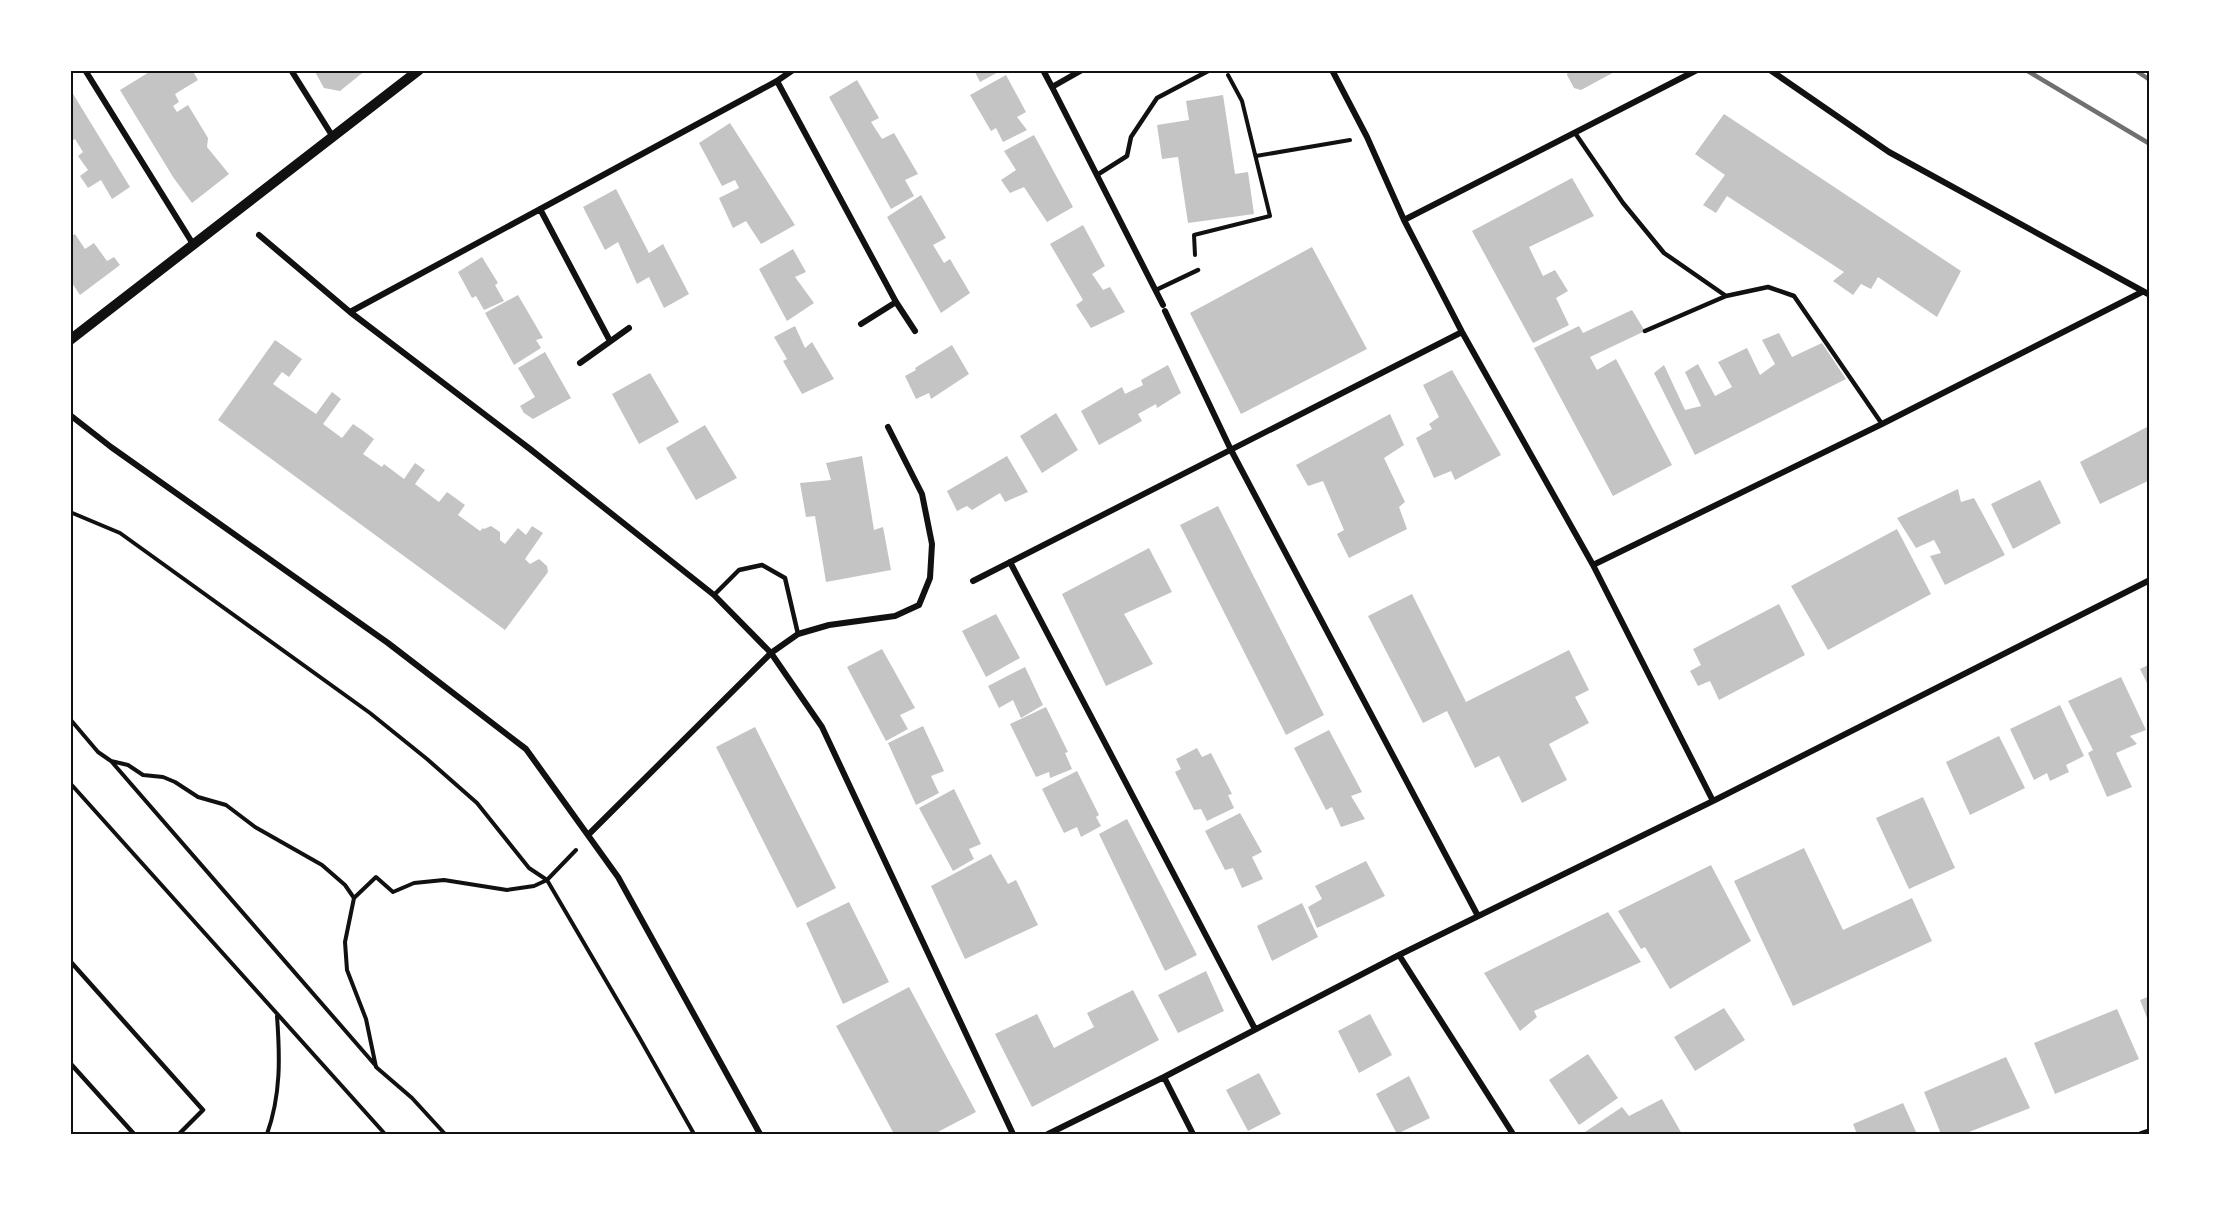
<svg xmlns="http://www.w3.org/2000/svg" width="2220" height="1205" viewBox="0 0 2220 1205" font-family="'PT Serif',serif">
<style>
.building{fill:#c4c4c4}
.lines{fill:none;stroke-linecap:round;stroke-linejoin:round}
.path{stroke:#111;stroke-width:4}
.service{stroke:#111;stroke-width:4.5}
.minor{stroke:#111;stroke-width:6}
.tertiary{stroke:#111;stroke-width:10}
.rail{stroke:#707070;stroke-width:4.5}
.neatline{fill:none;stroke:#111;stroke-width:2}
</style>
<rect width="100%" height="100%" fill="#fff"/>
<path class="building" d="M 157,70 L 192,70 L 198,80 L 175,94 L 179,102 L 173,106 L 177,112 L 188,105 L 208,138 L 207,147 L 229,174 L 192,203 L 173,177 L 120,90 L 151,71 L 152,73 Z
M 314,70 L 366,70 L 340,91 L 324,88 Z
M 974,70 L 1002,70 L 980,82 Z
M 1568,70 L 1618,70 L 1581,90 L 1574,88 L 1567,75 Z
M 1006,75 L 1026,112 L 1017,117 L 1027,130 L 1003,142 L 996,128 L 991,131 L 970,95 Z
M 857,80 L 879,118 L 871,122 L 882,139 L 894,133 L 918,174 L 905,180 L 914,196 L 891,209 L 829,97 Z
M 70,89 L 130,187 L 112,199 L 101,180 L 88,188 L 80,176 L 88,170 L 78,156 L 83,152 L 75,139 L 70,142 Z
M 1223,95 L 1235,174 L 1248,172 L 1254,214 L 1188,223 L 1178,157 L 1162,159 L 1157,125 L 1189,120 L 1186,101 Z
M 1724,114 L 1961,271 L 1937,317 L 1878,277 L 1871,289 L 1861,284 L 1853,295 L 1833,281 L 1844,272 L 1727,196 L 1716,213 L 1703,205 L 1725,175 L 1695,154 Z
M 730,123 L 795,225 L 761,244 L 746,221 L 733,228 L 719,198 L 739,188 L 735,180 L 722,186 L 699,143 Z
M 1034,135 L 1073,207 L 1047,222 L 1024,187 L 1010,193 L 1001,180 L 1016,170 L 1004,151 Z
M 1572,178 L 1594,216 L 1529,247 L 1543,276 L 1555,270 L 1568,291 L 1556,298 L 1569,325 L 1533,343 L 1472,231 Z
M 616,189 L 649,253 L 663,244 L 689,294 L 664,308 L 649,277 L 637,284 L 618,242 L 605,250 L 583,207 Z
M 921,195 L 946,238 L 933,245 L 944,263 L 950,259 L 970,293 L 941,313 L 887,217 Z
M 1083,225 L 1105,266 L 1092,274 L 1103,290 L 1110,287 L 1125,312 L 1091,328 L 1076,305 L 1083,300 L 1050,244 Z
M 75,234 L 85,249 L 94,243 L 107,261 L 114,257 L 120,265 L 80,295 L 70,280 L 70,237 Z
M 1312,247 L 1367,349 L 1241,414 L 1190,313 Z
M 793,249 L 806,272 L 795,277 L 814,303 L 787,321 L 759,269 Z
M 482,257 L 498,283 L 495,285 L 504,301 L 484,310 L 476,296 L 472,298 L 458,272 Z
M 518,295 L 543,338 L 536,340 L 541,348 L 514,365 L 485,313 Z
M 1632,310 L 1645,331 L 1590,357 L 1597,370 L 1616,359 L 1672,465 L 1613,496 L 1534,348 L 1579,326 L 1583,333 Z
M 795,326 L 805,348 L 812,342 L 834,379 L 802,394 L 783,361 L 787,359 L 774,337 Z
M 1779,333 L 1792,357 L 1822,343 L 1846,379 L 1695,455 L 1654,373 L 1664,365 L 1685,410 L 1701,406 L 1685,372 L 1698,364 L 1715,396 L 1732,387 L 1718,362 L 1747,348 L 1760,375 L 1775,364 L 1762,340 Z
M 275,340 L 302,359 L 289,377 L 282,372 L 273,384 L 316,414 L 332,392 L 341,399 L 323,424 L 342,438 L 353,424 L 362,430 L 374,439 L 363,454 L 382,467 L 384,464 L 404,479 L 415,463 L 425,470 L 415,484 L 439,502 L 447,492 L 465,505 L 458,515 L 480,531 L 483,528 L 484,529 L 491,526 L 500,532 L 500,540 L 505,544 L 518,528 L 526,535 L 532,526 L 543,533 L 525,559 L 530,564 L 539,559 L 547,566 L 548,572 L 505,630 L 218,420 Z
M 952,345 L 969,374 L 931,399 L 929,393 L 916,399 L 905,376 L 916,370 L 915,368 Z
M 545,352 L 571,398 L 533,419 L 524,413 L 520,406 L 535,397 L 518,368 Z
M 1168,365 L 1181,393 L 1157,408 L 1156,404 L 1138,414 L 1142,421 L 1099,445 L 1081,411 L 1122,387 L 1125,394 L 1143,385 L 1141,380 Z
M 1452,370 L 1501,455 L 1455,480 L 1451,471 L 1434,478 L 1416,438 L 1432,429 L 1429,424 L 1439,417 L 1423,385 Z
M 650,373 L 679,422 L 639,444 L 612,394 Z
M 1056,413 L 1078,450 L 1042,473 L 1020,436 Z
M 1390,414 L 1404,445 L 1384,458 L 1405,502 L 1399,507 L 1407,529 L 1349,558 L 1337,534 L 1344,530 L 1323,481 L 1308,486 L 1296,465 Z
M 705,425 L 737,478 L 696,500 L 666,448 Z
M 2147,427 L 2150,432 L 2150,480 L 2100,504 L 2080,462 Z
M 862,456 L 874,530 L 883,527 L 891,570 L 826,582 L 815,516 L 806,517 L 800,483 L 831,480 L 826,463 Z
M 1007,456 L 1028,492 L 1005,502 L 1000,493 L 972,510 L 967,506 L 957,511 L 947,491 Z
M 2040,480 L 2061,523 L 2013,549 L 1991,504 Z
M 1958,489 L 1961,502 L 1974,498 L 2005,555 L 1945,585 L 1930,556 L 1941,553 L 1934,540 L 1916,548 L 1897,518 Z
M 1218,506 L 1324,715 L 1286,735 L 1180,525 Z
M 1897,529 L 1931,594 L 1828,650 L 1791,586 Z
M 1149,548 L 1172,592 L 1124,614 L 1153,664 L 1106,686 L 1062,594 Z
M 1412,594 L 1466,702 L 1569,650 L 1589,690 L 1575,697 L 1589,723 L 1549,744 L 1567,780 L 1522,803 L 1499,756 L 1475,768 L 1447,711 L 1423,723 L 1368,616 Z
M 1779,604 L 1805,655 L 1719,700 L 1710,681 L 1698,686 L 1690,671 L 1701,665 L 1693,649 Z
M 996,614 L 1020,658 L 986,677 L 962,631 Z
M 882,649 L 915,708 L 900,715 L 908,729 L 886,741 L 847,667 Z
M 2150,664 L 2150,689 L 2140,669 Z
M 1025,667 L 1043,705 L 1021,718 L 1013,700 L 999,708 L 988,686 Z
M 2121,677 L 2146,730 L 2130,736 L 2137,744 L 2116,753 L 2132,787 L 2107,797 L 2088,753 L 2093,750 L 2068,701 Z
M 2060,705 L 2084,756 L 2066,765 L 2069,772 L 2050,781 L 2047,773 L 2034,780 L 2010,729 Z
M 1046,707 L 1068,752 L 1065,753 L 1072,769 L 1050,778 L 1049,772 L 1036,777 L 1010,724 Z
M 923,726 L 944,771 L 931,776 L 939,793 L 916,805 L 888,743 Z
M 755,727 L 836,888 L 797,908 L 716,747 Z
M 1329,730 L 1362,792 L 1351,796 L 1365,819 L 1341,827 L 1332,807 L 1326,810 L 1294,748 Z
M 1999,736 L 2025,788 L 1970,815 L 1946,762 Z
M 1197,748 L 1202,757 L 1211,753 L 1232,794 L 1228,795 L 1234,808 L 1207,821 L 1201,809 L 1194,810 L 1175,772 L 1181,769 L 1176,759 Z
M 1077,771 L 1099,815 L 1096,817 L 1101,826 L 1081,837 L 1077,827 L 1064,833 L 1042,789 Z
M 954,789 L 981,844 L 969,849 L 974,859 L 953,871 L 919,808 Z
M 1923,797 L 1955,868 L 1909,889 L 1876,818 Z
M 1240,813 L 1262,852 L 1252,857 L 1263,879 L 1242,888 L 1233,868 L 1225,870 L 1205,831 Z
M 1127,819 L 1197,955 L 1165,971 L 1099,834 Z
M 1804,848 L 1843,930 L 1912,898 L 1932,941 L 1793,1006 L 1734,881 Z
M 991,854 L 1008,884 L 1016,880 L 1038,925 L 965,959 L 931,886 Z
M 1366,861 L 1385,896 L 1317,928 L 1308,907 L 1322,899 L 1315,886 Z
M 1711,865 L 1751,941 L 1670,989 L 1645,947 L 1641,949 L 1618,911 Z
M 849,902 L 889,982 L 843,1004 L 806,923 Z
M 1302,903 L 1318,937 L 1272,961 L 1257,926 Z
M 1608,912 L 1641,962 L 1534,1011 L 1537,1017 L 1520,1031 L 1484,973 Z
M 1206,971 L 1224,1011 L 1178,1033 L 1158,995 Z
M 909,987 L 976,1112 L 934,1134 L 894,1134 L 836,1026 Z
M 1133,990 L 1159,1040 L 1032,1107 L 995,1034 L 1037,1014 L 1054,1048 L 1094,1027 L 1087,1013 Z
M 2150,996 L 2150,1023 L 2149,1023 L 2140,1000 Z
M 1724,1008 L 1745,1040 L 1695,1071 L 1674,1037 Z
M 2117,1009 L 2139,1059 L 2055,1094 L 2034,1043 Z
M 1370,1014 L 1392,1055 L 1359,1073 L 1338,1031 Z
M 1588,1054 L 1618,1098 L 1579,1125 L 1549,1080 Z
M 2006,1057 L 2030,1108 L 1964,1134 L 1941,1134 L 1924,1092 Z
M 1259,1073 L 1281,1114 L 1248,1131 L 1226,1090 Z
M 1409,1076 L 1430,1118 L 1397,1134 L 1376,1094 Z
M 1662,1099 L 1682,1134 L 1587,1134 L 1585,1132 L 1622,1107 L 1629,1116 Z
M 1903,1103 L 1917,1134 L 1857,1134 L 1853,1124 Z"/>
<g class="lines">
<path class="path" d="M 1256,156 L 1350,140
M 1195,255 L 1194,235 L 1270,216 L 1242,101 L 1228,75
M 70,512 L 120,533 L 370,713 L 427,759 L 477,803 L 529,868 L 547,880 L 534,886 L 507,890 L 444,880 L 414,883 L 393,892 L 376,877 L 354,898
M 70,719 L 98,752 L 111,761 L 128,765 L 143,775 L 163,777 L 175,782 L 198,797 L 226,805 L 255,827 L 322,865 L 345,885 L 354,898 L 345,942 L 347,970 L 366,1019 L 376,1067 L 412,1098 L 445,1134
M 111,761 L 376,1066
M 70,783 L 385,1134
M 576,850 L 547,880 L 639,1037 L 694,1134
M 267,1134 C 281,1095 280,1057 277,1016"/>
<path class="service" d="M 1575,133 L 1623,203 L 1664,253 L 1726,296
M 1097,175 L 1127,156 L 1131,137 L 1157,98 L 1210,70
M 1156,290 L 1198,270
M 1645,331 L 1726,296 L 1768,287 L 1794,296 L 1882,424
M 714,595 L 739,570 L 762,565 L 785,578 L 798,634
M 70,961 L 203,1110 L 179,1134
M 70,1063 L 134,1134"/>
<path class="minor" d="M 85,70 L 193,244
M 291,70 L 333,137
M 1043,70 L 1052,87 L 1082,70
M 1332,70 L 1367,137 L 1404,220 L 1462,332 L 1593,565 L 1713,801
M 1770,70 L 1889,152 L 2150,295
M 777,81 L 896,302 L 915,331
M 1052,87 L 1163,305
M 540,209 L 610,341
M 1404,220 L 1697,70
M 259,235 L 350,312 L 530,449 L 714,595 L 771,653 L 822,727 L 1013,1134
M 1165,311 L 1231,450 L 1478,916
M 350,312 L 777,81 L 793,70
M 861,324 L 896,302
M 580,363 L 629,328
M 70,415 L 111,447 L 388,643 L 526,749 L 618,877 L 760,1134
M 1010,562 L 1255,1029
M 1593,565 L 1882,424 L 2142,292
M 973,581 L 1462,332
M 588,835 L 771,653 L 798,634 L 829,625 L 895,616 L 919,605 L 930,578 L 932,544 L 922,494 L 888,427
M 1399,955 L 1513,1134
M 1164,1077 L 1193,1134
M 1048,1134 L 1164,1077 L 1399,955 L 1713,801 L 2150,580
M 2141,1134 L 2150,1131"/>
<path class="tertiary" d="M 70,340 L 419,70"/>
<path class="rail" d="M 2026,70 L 2150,144
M 2135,70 L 2150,80"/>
</g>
<rect width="2220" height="1205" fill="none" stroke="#ffffff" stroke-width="144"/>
<rect x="72" y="72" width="2076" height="1061" class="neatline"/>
</svg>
